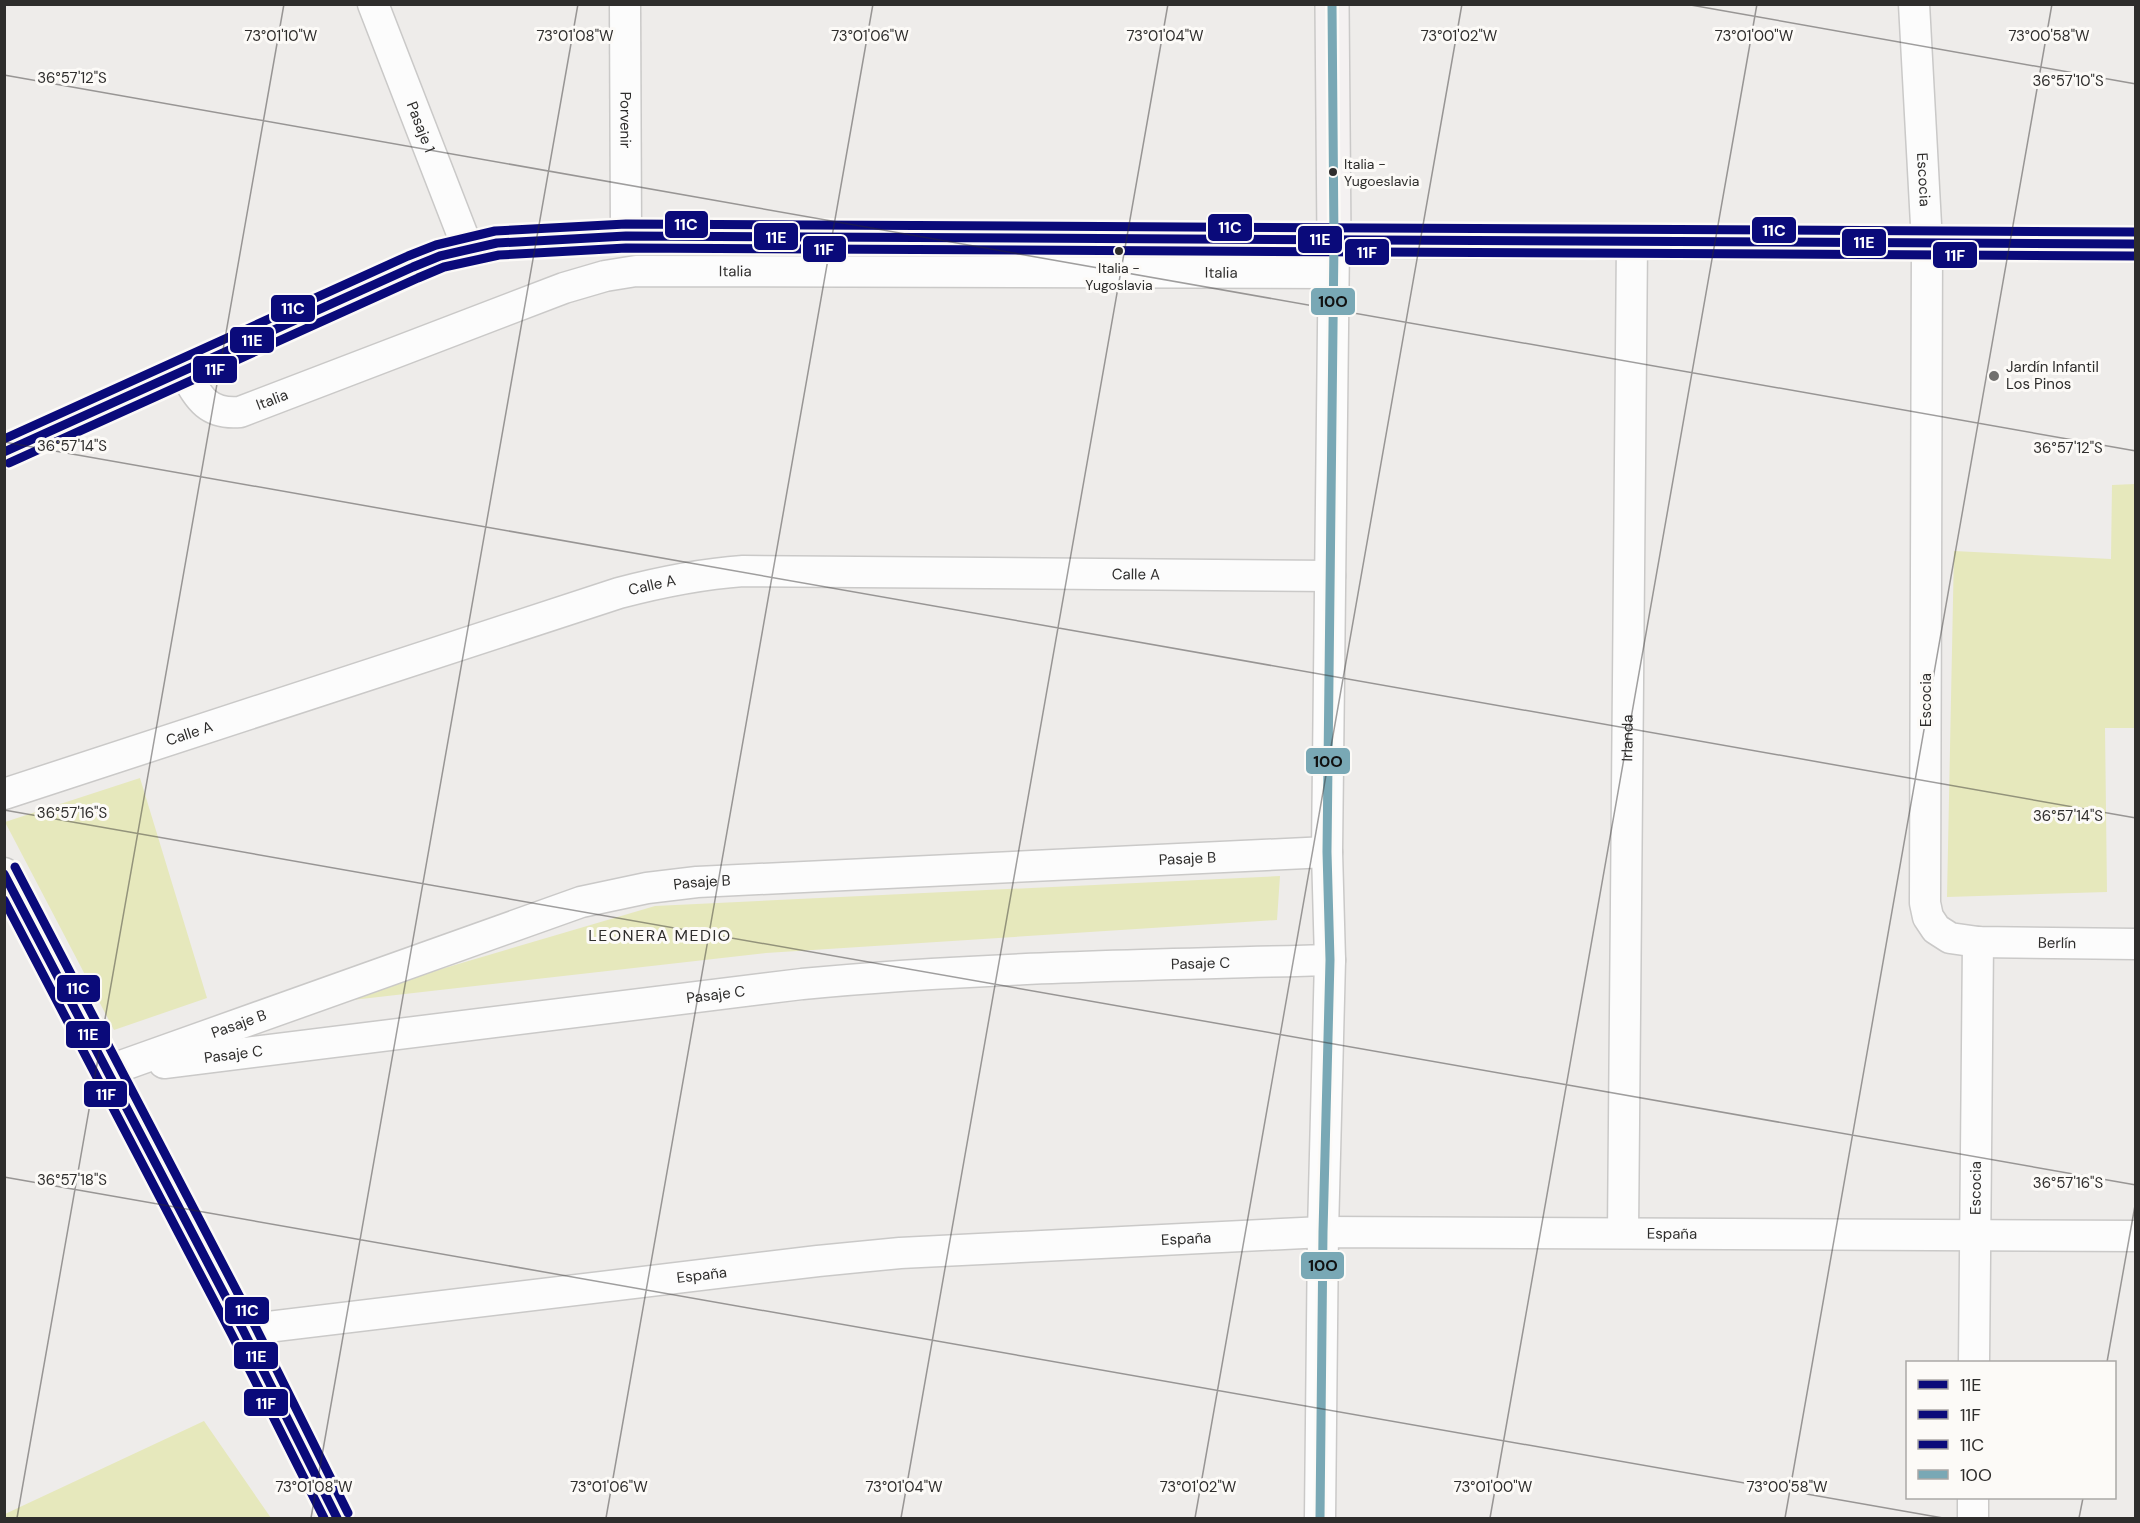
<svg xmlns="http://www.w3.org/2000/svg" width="2140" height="1523" viewBox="0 0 2140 1523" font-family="'DM Sans',sans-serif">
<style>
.green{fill:#e6e8bc}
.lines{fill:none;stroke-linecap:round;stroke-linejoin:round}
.street-casing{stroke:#cac9c8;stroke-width:33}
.secondary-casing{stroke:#cac9c8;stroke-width:36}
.street{stroke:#fcfcfc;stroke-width:30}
.secondary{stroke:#f4f1f1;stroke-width:33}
.bus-1-casing{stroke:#fcfaf7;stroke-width:14}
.bus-2-casing{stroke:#fcfaf7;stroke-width:14}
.bus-3-casing{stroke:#fcfaf7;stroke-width:14}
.bus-4-casing{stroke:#fcfaf7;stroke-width:14}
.bus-1{stroke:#0a0a7a;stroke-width:9}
.bus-2{stroke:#0a0a7a;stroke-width:9}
.bus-3{stroke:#0a0a7a;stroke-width:9}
.bus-4{stroke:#79a8b5;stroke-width:9}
.ticks{fill:none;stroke:#2e2d2c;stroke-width:1.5;stroke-opacity:0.45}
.bus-dot{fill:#2e2d2c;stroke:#fcfaf7;stroke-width:2}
.poi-dot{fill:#71706e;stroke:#fcfaf7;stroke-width:2}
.labels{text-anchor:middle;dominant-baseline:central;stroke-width:6;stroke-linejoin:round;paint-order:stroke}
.bus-label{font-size:14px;fill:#2e2d2c;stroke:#fcfaf7;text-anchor:start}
.street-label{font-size:15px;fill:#2e2d2c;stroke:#fcfaf7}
.poi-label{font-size:15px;fill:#2e2d2c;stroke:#fcfaf7;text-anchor:start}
.neighbourhood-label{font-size:16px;letter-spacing:1.5px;fill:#2e2d2c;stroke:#fcfaf7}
.ticks-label{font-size:15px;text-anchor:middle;fill:#2e2d2c;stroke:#fcfaf7;stroke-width:6;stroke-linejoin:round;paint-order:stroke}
.line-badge{stroke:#fcfaf7;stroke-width:2}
.badge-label{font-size:16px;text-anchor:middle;font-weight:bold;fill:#fff}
.pale-badge-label{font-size:16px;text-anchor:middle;font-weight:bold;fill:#111}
</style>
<rect width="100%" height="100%" fill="#eeecea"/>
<path class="green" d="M 2135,484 L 2135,728 L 2105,728 L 2107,892 L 1947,897 L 1954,551 L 2111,559 L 2112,485 Z
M 140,778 L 207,998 L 114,1030 L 5,822 Z
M 1280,876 L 1277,920 L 766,953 L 326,1003 L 655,906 Z
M 204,1421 L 271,1518 L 5,1518 L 5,1514 Z"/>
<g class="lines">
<g class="street-casing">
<g id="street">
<path id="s1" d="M 373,4 L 468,249"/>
<path id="s2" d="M 625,4 L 626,236"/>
<path id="s3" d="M 1914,4 L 1927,243 L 1925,903 L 1928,917 L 1936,929 L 1950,938 L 1978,942 L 2136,944"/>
<path id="s4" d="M 183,370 C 198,396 206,415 240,412 L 564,288 L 605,276 L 636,271 L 1333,273"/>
<path id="s5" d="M 4,794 L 619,593 C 661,582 701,574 743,571 L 1330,576"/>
<path d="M 4,873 L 243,1330 L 337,1518"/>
<path id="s6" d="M 164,1063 L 802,984 C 977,967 1153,965 1330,960"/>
<path id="s7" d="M 107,1071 L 581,902 L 647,888 L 697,882 L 1327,852"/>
<path id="s8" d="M 1623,1233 L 1632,242"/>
<path id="s9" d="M 243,1330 L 818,1261 L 900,1253 L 1323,1232 L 2136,1236"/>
<path id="s10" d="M 1974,1362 L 1978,942"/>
<path d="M 1320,1518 L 1323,1232 L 1330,960 L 1327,852 L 1334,241"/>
<path d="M 1973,1518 L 1973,1498"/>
</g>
</g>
<g class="secondary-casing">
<path id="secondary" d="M 1332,4 L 1334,241
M 4,452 L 413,267 L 440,256 L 497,243 L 626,236 L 1334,241 L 2136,244"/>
</g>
<use href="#street" class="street"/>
<use href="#secondary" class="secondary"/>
<g class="bus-1-casing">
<path id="bus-1" d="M 4,452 L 413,267 L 440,256 L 497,243 L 626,236 L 2136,244
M 4,874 L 243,1330 L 337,1518"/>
</g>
<g class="bus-2-casing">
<path id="bus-2" d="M 9,463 L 418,278 L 444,267 L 499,255 L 626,248 L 2136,256
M 4,900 L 232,1335 L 324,1518"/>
</g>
<g class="bus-3-casing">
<path id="bus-3" d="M 4,439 L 408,256 L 436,245 L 495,231 L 626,224 L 2136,232
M 15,867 L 254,1324 L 348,1513"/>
</g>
<g class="bus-4-casing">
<path id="bus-4" d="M 1320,1518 L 1323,1232 L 1330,960 L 1327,852 L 1334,241 L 1332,4"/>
</g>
<use href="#bus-1" class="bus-1"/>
<use href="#bus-2" class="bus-2"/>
<use href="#bus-3" class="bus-3"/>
<use href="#bus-4" class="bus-4"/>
</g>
<path class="ticks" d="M 1685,4 L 2136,84M 4,75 L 2136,451M 4,442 L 2136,818M 4,810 L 2136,1185M 4,1177 L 1943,1518M 2107,1362 L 2136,1200M 17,1518 L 284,4M 311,1518 L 578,4M 606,1518 L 873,4M 901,1518 L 1168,4M 1195,1518 L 1462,4M 1490,1518 L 1757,4M 1785,1518 L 2052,4M 2079,1518 L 2083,1498"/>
<g class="bus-dot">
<circle cx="1333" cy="172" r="5"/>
<circle cx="1119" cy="251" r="5"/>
</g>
<circle class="poi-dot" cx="1994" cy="376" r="6"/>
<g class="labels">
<g class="bus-label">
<text x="1344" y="164">Italia -<tspan x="1344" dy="17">Yugoeslavia</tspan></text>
<text x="1119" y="268" text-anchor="middle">Italia -<tspan x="1119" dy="17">Yugoslavia</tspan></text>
</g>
<g class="street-label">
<text stroke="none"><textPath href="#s2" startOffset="116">Porvenir</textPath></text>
<text stroke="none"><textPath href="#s1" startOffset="132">Pasaje 1</textPath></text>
<text stroke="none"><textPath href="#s3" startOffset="176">Escocia</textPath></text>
<text stroke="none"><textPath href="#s4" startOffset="597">Italia</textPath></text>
<text stroke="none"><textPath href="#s4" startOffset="1083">Italia</textPath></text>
<text stroke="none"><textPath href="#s4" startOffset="111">Italia</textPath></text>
<text stroke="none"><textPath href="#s5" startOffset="1166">Calle A</textPath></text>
<text stroke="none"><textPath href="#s5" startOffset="681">Calle A</textPath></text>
<text transform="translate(1926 700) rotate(-90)">Escocia</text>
<text stroke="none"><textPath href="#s5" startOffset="195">Calle A</textPath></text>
<text stroke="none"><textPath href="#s8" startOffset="495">Irlanda</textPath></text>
<text stroke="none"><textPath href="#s7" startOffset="1112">Pasaje B</textPath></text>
<text stroke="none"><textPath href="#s7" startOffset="626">Pasaje B</textPath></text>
<text stroke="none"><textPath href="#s3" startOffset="1052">Berlín</textPath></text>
<text stroke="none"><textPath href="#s6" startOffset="1042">Pasaje C</textPath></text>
<text stroke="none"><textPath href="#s6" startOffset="556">Pasaje C</textPath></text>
<text stroke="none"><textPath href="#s7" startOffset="140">Pasaje B</textPath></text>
<text stroke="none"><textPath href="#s6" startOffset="70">Pasaje C</textPath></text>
<text stroke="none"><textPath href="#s10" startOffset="174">Escocia</textPath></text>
<text stroke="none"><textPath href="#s9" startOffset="1434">España</textPath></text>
<text stroke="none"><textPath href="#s9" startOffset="948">España</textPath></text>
<text stroke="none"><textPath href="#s9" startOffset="462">España</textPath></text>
</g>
<g class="poi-label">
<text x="2006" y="367">Jardín Infantil<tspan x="2006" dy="17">Los Pinos</tspan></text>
</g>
<g class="neighbourhood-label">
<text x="660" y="935">LEONERA MEDIO</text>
</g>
</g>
<g class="ticks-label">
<text x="281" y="41">73°01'10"W</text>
<text x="575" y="41">73°01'08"W</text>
<text x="870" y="41">73°01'06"W</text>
<text x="1165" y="41">73°01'04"W</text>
<text x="1459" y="41">73°01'02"W</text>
<text x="1754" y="41">73°01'00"W</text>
<text x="2049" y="41">73°00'58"W</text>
<text x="72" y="83">36°57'12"S</text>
<text x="2068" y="86">36°57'10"S</text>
<text x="72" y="451">36°57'14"S</text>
<text x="2068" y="453">36°57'12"S</text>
<text x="72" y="818">36°57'16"S</text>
<text x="2068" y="821">36°57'14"S</text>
<text x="72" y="1185">36°57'18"S</text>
<text x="2068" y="1188">36°57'16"S</text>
<text x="314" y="1492">73°01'08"W</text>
<text x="609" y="1492">73°01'06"W</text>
<text x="904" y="1492">73°01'04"W</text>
<text x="1198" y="1492">73°01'02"W</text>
<text x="1493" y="1492">73°01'00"W</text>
<text x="1787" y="1492">73°00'58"W</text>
</g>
<g class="line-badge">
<rect x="664" y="210" width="45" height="29" rx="6" fill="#0a0a7a"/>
<rect x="1207" y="213" width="46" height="29" rx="6" fill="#0a0a7a"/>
<rect x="1751" y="216" width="46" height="28" rx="6" fill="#0a0a7a"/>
<rect x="753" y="222" width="46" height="29" rx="6" fill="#0a0a7a"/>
<rect x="1297" y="225" width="46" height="29" rx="6" fill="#0a0a7a"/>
<rect x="1841" y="228" width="46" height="29" rx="6" fill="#0a0a7a"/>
<rect x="802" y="235" width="45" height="28" rx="6" fill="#0a0a7a"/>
<rect x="1344" y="238" width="46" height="28" rx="6" fill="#0a0a7a"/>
<rect x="1932" y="241" width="46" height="28" rx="6" fill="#0a0a7a"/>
<rect x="1310" y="287" width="46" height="29" rx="6" fill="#79a8b5"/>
<rect x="270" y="294" width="46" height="29" rx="6" fill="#0a0a7a"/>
<rect x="229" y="326" width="46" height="28" rx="6" fill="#0a0a7a"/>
<rect x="192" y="355" width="46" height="29" rx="6" fill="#0a0a7a"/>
<rect x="1305" y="747" width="46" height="28" rx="6" fill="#79a8b5"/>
<rect x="56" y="974" width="45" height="29" rx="6" fill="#0a0a7a"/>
<rect x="65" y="1020" width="46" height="29" rx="6" fill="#0a0a7a"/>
<rect x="83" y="1080" width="45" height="28" rx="6" fill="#0a0a7a"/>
<rect x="1300" y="1251" width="45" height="29" rx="6" fill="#79a8b5"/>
<rect x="224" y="1296" width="46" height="29" rx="6" fill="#0a0a7a"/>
<rect x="233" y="1341" width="46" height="29" rx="6" fill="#0a0a7a"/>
<rect x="243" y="1388" width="46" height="29" rx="6" fill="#0a0a7a"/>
</g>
<g class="badge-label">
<text x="686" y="230">11C</text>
<text x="1230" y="233">11C</text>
<text x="1774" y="236">11C</text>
<text x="776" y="243">11E</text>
<text x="1320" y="245">11E</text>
<text x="1864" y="248">11E</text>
<text x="824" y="255">11F</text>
<text x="1367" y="258">11F</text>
<text x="1955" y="261">11F</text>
<text x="293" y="314">11C</text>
<text x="252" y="346">11E</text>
<text x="215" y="375">11F</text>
<text x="78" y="994">11C</text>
<text x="88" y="1040">11E</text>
<text x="106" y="1100">11F</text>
<text x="247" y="1316">11C</text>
<text x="256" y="1362">11E</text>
<text x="266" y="1409">11F</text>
</g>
<g class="pale-badge-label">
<text x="1333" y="307">10O</text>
<text x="1328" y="767">10O</text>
<text x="1323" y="1271">10O</text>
</g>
<rect width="2140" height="1523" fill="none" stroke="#2e2d2c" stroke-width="12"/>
<rect x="1906" y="1361" width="210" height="138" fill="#fcfaf7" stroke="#aaa8a6" stroke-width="1.5"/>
<rect x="1918" y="1380" width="30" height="9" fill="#0a0a7a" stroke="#aaa8a6" stroke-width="1.5"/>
<text x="1960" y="1391" font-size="18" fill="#2e2d2c">11E</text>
<rect x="1918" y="1410" width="30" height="9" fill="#0a0a7a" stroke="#aaa8a6" stroke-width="1.5"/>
<text x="1960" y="1421" font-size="18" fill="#2e2d2c">11F</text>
<rect x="1918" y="1440" width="30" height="9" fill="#0a0a7a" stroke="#aaa8a6" stroke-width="1.5"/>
<text x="1960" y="1451" font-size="18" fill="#2e2d2c">11C</text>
<rect x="1918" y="1470" width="30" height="9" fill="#79a8b5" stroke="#aaa8a6" stroke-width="1.5"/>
<text x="1960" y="1481" font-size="18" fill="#2e2d2c">10O</text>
</svg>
